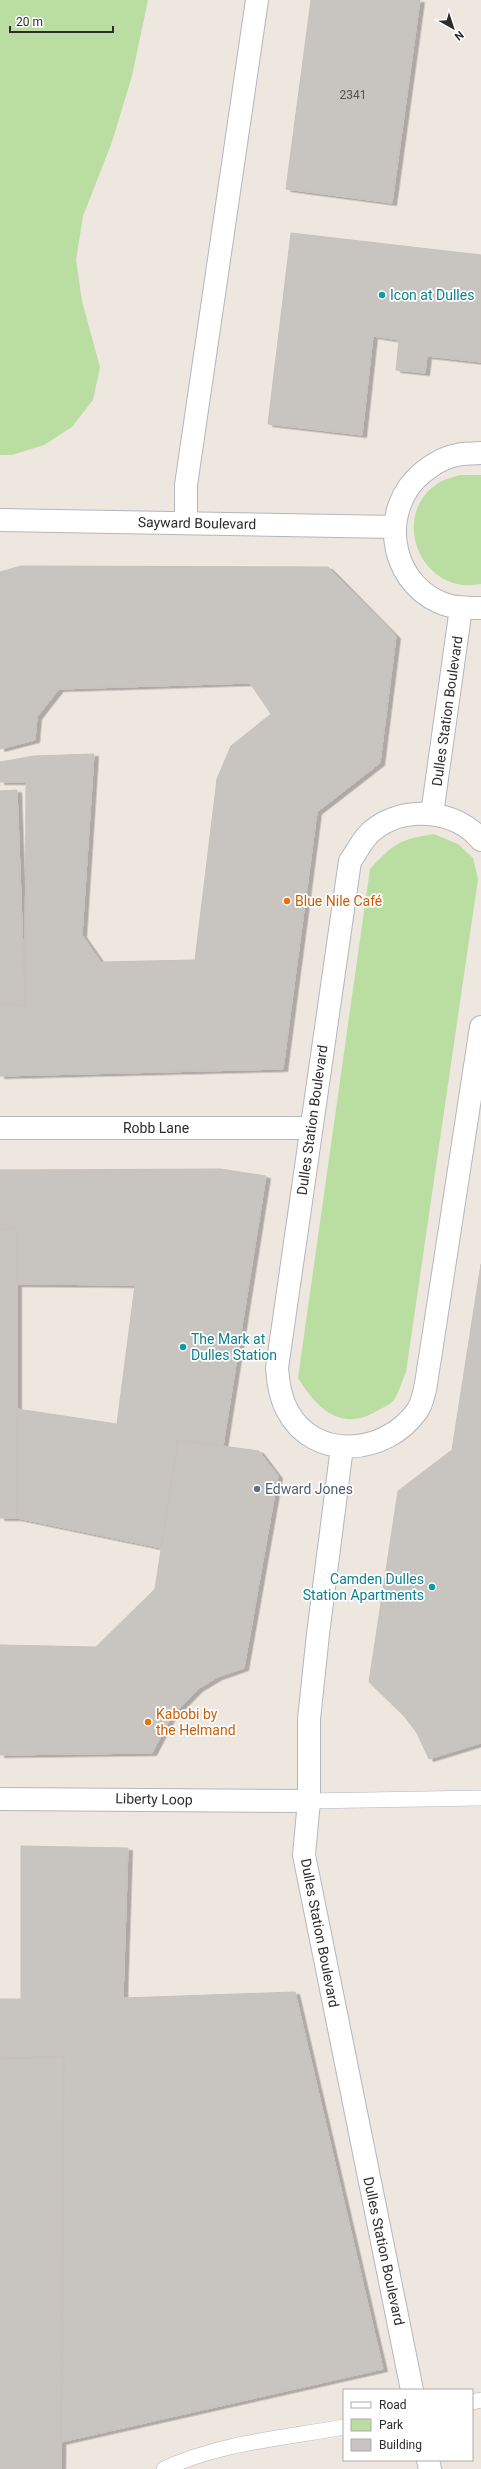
<svg xmlns="http://www.w3.org/2000/svg" width="481" height="2469" viewBox="0 0 481 2469" font-family="Roboto,sans-serif">
<style>
.green{fill:#badda2}
.building{fill:#c8c4bf;stroke:#c8c2ba;filter:url(#shadow)}
.lines{fill:none;stroke-linecap:round;stroke-linejoin:round}
.lane-casing{stroke:#b4b6be;stroke-width:16}
.street-casing{stroke:#b4b6be;stroke-width:24}
.secondary-casing{stroke:#b4b6be;stroke-width:24}
.lane{stroke:#fff;stroke-width:15}
.street{stroke:#fff;stroke-width:22}
.secondary{stroke:#fff;stroke-width:22}
.culture-dot{fill:#0f9aa8;stroke:#fff;stroke-width:1.5}
.food-dot{fill:#e8710a;stroke:#fff;stroke-width:1.5}
.service-dot{fill:#5c6f8a;stroke:#fff;stroke-width:1.5}
.labels{text-anchor:middle;dominant-baseline:central;stroke-width:3.5;stroke-linejoin:round;paint-order:stroke}
.number-label{font-size:12px;fill:#535251}
.culture-label{font-size:14px;fill:#0d838f;stroke:#fff;text-anchor:start}
.street-label{font-size:14px;fill:#2c2c2c;stroke:#fff}
.food-label{font-size:14px;fill:#c56008;stroke:#fff;text-anchor:start}
.service-label{font-size:14px;fill:#4e5e75;stroke:#fff;text-anchor:start}
</style>
<defs>
<filter id="shadow"><feDropShadow dx="4.5" dy="2.5" stdDeviation="0" flood-color="#0004"/></filter>
</defs>
<rect width="100%" height="100%" fill="#ede7e0"/>
<path class="green" d="M 0,0 L 148,0 L 132,76 L 112,142 L 83,216 L 76,260 L 82,301 L 100,367 L 93,400 L 72,427 L 44,445 L 12,455 L 0,455 Z
M 460,475 L 481,475 L 481,584 C 419,596 387,511 442,481 C 448,478 454,477 460,475 Z
M 434,834 L 458,844 L 473,858 L 478,879 L 406,1372 C 402,1381 399,1392 394,1400 C 390,1405 380,1409 375,1412 C 340,1432 316,1407 298,1378 L 370,869 C 393,844 400,839 434,834 Z"/>
<path class="building" d="M 311,0 L 420,0 L 392,203 L 286,189 Z
M 291,233 L 481,255 L 481,362 L 427,356 L 425,373 L 396,370 L 399,340 L 373,336 L 362,435 L 268,424 Z
M 21,566 L 328,567 L 396,636 L 380,763 L 317,812 L 283,1069 L 0,1076 L 0,1004 L 25,1005 L 26,782 L 0,782 L 0,762 L 34,756 L 94,754 L 82,935 L 101,962 L 195,960 L 217,779 L 231,746 L 271,714 L 250,683 L 59,689 L 37,717 L 35,740 L 0,749 L 0,572 Z
M 17,790 L 25,1005 L 0,1004 L 0,791 Z
M 220,1169 L 266,1176 L 223,1446 L 178,1440 L 161,1548 L 17,1518 L 17,1409 L 117,1424 L 135,1285 L 17,1284 L 17,1228 L 0,1229 L 0,1170 Z
M 17,1228 L 17,1518 L 0,1518 L 0,1229 Z
M 481,1264 L 481,1743 L 429,1759 L 417,1733 L 405,1717 L 369,1682 L 398,1491 L 452,1450 Z
M 178,1440 L 259,1451 L 278,1476 L 244,1668 L 218,1677 L 198,1689 L 171,1717 L 152,1753 L 0,1755 L 0,1645 L 96,1647 L 155,1589 Z
M 21,1846 L 128,1848 L 123,1998 L 295,1992 L 383,2369 L 61,2442 L 64,2057 L 0,2058 L 0,1999 L 21,1999 Z
M 64,2057 L 61,2469 L 0,2469 L 0,2058 Z"/>
<g class="lines">
<g class="lane-casing">
<path id="lane" d="M 309,1801 L 481,1798
M 472,2402 L 481,2400
M 164,2469 C 219,2443 284,2438 344,2427"/>
</g>
<g class="street-casing">
<path id="street" d="M 186,522 L 186,485 L 257,0
M 432,814 L 461,608
M 481,840 C 455,809 403,805 372,831 C 363,838 357,852 350,861 L 277,1368 C 278,1383 280,1397 287,1410 C 314,1462 386,1455 417,1411 C 426,1398 427,1373 430,1358 L 481,1027
M 0,1128 L 311,1128
M 342,1447 L 318,1634 L 309,1719 L 309,1801 L 304,1855 L 412,2390
M 0,1799 L 309,1801
M 428,2460 L 430,2469"/>
</g>
<g class="secondary-casing">
<path id="secondary" d="M 481,453 C 473,454 464,453 457,455 C 444,457 432,465 422,473 C 380,508 388,579 439,602 C 452,608 467,608 481,608
M 0,520 L 394,527"/>
</g>
<use href="#lane" class="lane"/>
<use href="#street" class="street"/>
<use href="#secondary" class="secondary"/>
</g>
<g class="culture-dot">
<circle cx="382" cy="295" r="4"/>
<circle cx="183" cy="1347" r="4"/>
<circle cx="432" cy="1587" r="4"/>
</g>
<g class="food-dot">
<circle cx="287" cy="901" r="4"/>
<circle cx="148" cy="1722" r="4"/>
</g>
<circle class="service-dot" cx="257" cy="1489" r="4"/>
<g class="labels">
<g class="number-label">
<text x="353" y="95">2341</text>
</g>
<g class="culture-label">
<text x="390" y="295">Icon at Dulles</text>
<text x="191" y="1339">The Mark at<tspan x="191" dy="16">Dulles Station</tspan></text>
<text x="424" y="1579" text-anchor="end">Camden Dulles<tspan x="424" dy="16">Station Apartments</tspan></text>
</g>
<g class="street-label">
<text transform="translate(197 523) rotate(1)">Sayward Boulevard</text>
<text transform="translate(447 711) rotate(-82)">Dulles Station Boulevard</text>
<text transform="translate(312 1120) rotate(-82)">Dulles Station Boulevard</text>
<text x="156" y="1128">Robb Lane</text>
<text transform="translate(154 1799) rotate(1)">Liberty Loop</text>
<text transform="translate(320 1933) rotate(79)">Dulles Station Boulevard</text>
<text transform="translate(384 2251) rotate(78)">Dulles Station Boulevard</text>
</g>
<g class="food-label">
<text x="295" y="901">Blue Nile Café</text>
<text x="156" y="1714">Kabobi by<tspan x="156" dy="16">the Helmand</tspan></text>
</g>
<g class="service-label">
<text x="265" y="1489">Edward Jones</text>
</g>
</g>
<rect x="343" y="2389" width="130" height="72" fill="#ffffff" stroke="#ababab"/>
<rect x="351" y="2402" width="20" height="6" fill="#ffffff" stroke="#ababab"/>
<text x="379" y="2409" font-size="12" fill="#2c2c2c">Road</text>
<rect x="351" y="2419" width="20" height="12" fill="#badda2" stroke="#ababab"/>
<text x="379" y="2429" font-size="12" fill="#2c2c2c">Park</text>
<rect x="351" y="2439" width="20" height="12" fill="#c8c4bf" stroke="#ababab"/>
<text x="379" y="2449" font-size="12" fill="#2c2c2c">Building</text>
<g transform="translate(453 28) rotate(141)" stroke="#ffffff" stroke-width="3" paint-order="stroke">
<path d="M0-3L7 15L0 10L-7 15Z" fill="#2c2c2c"/>
<text y="-6" font-size="11" font-weight="bold" text-anchor="middle" fill="#2c2c2c">N</text>
</g>
<path d="M10 26v6h103v-6" fill="none" stroke="#2c2c2c" stroke-width="2"/>
<text x="16" y="26" font-size="12" fill="#2c2c2c" stroke="#ffffff" stroke-width="3" paint-order="stroke">20 m</text>
</svg>
